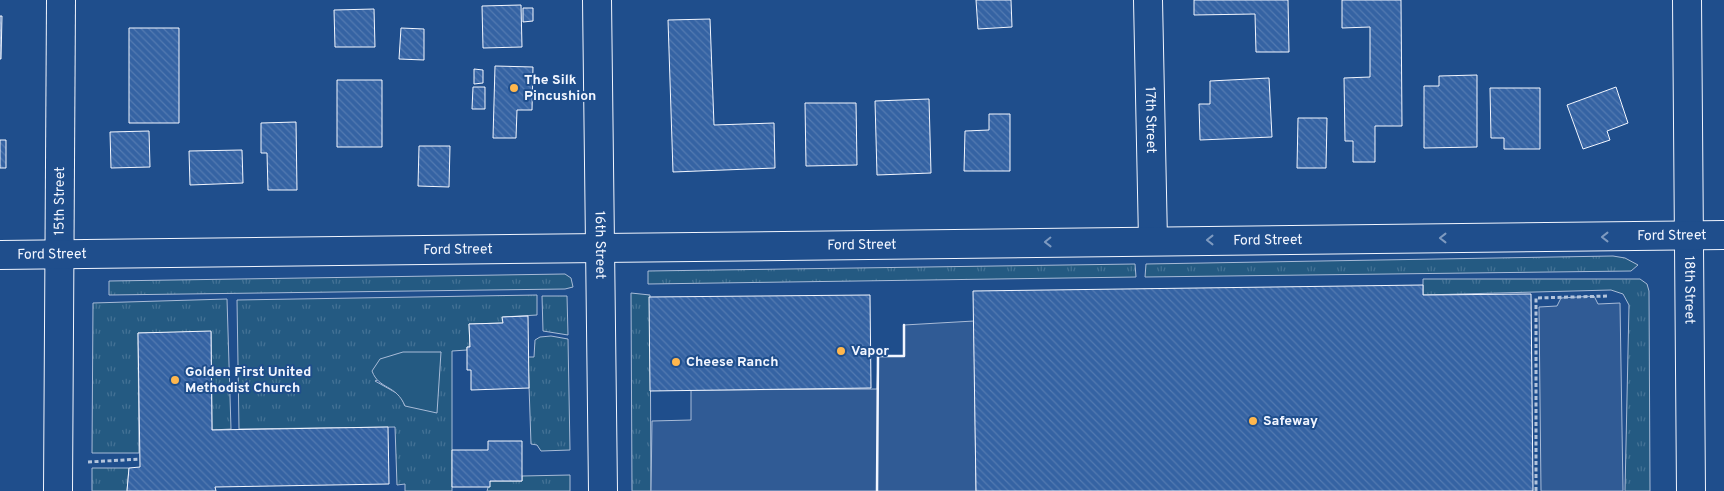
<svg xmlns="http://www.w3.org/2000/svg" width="1724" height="491" viewBox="0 0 1724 491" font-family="Overpass,sans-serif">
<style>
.grass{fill:url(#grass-tufts);stroke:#a8bbd7;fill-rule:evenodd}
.green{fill:#245a82;stroke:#a8bbd7}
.parking{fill:#305b95;stroke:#a8bbd7}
.building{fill:url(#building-back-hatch);stroke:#f2f6ff}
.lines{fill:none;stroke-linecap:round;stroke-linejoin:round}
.minor-casing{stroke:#f2f6ff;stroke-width:30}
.major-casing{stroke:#f2f6ff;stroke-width:30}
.path{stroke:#b3c4dc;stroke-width:3;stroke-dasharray:4 2.5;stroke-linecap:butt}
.minor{stroke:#1f4e8c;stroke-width:28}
.major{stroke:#1f4e8c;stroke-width:28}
.wall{stroke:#f2f6ff;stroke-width:2.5}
.oneway{stroke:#7e9ac0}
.poi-dot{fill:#ffb74d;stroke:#1f4e8c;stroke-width:2}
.labels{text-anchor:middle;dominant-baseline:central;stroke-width:4;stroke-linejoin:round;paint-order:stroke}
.poi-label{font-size:14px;font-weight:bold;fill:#f2f6ff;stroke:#1f4e8c;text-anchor:start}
.street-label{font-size:14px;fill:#f2f6ff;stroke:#1f4e8c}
</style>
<defs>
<pattern id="grass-tufts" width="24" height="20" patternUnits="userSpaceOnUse" patternTransform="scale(1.25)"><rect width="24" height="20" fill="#245a82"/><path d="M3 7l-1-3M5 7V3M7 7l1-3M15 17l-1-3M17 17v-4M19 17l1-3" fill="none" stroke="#447295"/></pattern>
<pattern id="building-back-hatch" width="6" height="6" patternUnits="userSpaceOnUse" patternTransform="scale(1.25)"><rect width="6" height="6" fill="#3563a3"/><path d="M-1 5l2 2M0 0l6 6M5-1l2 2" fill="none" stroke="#537ab1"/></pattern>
</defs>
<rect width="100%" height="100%" fill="#1f4e8c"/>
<path class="grass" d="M 1613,256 L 1625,258 L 1638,265 L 1631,271 L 1145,277 L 1146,264 Z
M 1135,264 L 1136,277 L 648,284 L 648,271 Z
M 565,274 L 571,278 L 573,287 L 565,289 L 109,295 L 109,281 Z
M 1423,279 L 1640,279 L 1647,284 L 1649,291 L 1650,491 L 1625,491 L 1629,305 L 1623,294 L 1611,290 L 1423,295 Z
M 631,293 L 650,295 L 651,491 L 632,491 Z
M 537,295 L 537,315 L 503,317 L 503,323 L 469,324 L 470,347 L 467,347 L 467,350 L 452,351 L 452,491 L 405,491 L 405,484 L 397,485 L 395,427 L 239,429 L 237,300 ZM 441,352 L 405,406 L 400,395 L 375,381 Z
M 542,296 L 567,296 L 568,335 L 543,331 Z
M 227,299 L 231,429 L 212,430 L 211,332 L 138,333 L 139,453 L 92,453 L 93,303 Z
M 551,336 L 568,339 L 570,450 L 541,451 L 537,445 L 531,444 L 528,357 L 534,357 L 535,340 L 540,337 Z
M 92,468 L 129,468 L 127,491 L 92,491 Z
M 570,475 L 570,491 L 487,491 L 490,481 L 522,481 L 522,476 Z"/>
<path class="green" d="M 403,352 L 441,352 L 437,413 L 405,406 C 396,384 379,390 372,371 L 380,359 Z"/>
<path class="parking" d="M 1594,296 L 1598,304 L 1620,303 L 1623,491 L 1541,491 L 1539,307 L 1557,306 L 1561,298 Z
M 974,321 L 976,491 L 651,491 L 652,421 L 691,420 L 691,390 L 877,389 L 878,356 L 904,356 L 904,325 Z"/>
<path class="building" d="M 976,0 L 1011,0 L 1012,27 L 978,29 Z
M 1194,0 L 1288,0 L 1289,52 L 1256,52 L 1255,14 L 1194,15 Z
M 1342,0 L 1401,0 L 1402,126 L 1375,126 L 1375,162 L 1353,162 L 1353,141 L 1345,141 L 1344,78 L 1370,77 L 1370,27 L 1342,28 Z
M 521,5 L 522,47 L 483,48 L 482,6 Z
M 523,8 L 533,8 L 533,21 L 523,22 Z
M 374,9 L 375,47 L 335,47 L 334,10 Z
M 0,16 L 2,16 L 1,59 L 0,59 Z
M 710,19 L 714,125 L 774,123 L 775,168 L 673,172 L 668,20 Z
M 129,28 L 179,28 L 179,123 L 129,123 Z
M 401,28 L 424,29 L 424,60 L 399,59 Z
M 495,66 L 533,67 L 532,110 L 517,110 L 516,138 L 493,138 Z
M 474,69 L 483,70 L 483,83 L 474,84 Z
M 1477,75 L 1477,147 L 1424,148 L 1424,86 L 1439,86 L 1439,76 Z
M 1269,78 L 1272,137 L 1200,140 L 1199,104 L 1210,104 L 1210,81 Z
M 337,80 L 382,80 L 382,147 L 337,147 Z
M 473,87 L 485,87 L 485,109 L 472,109 Z
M 1616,87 L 1628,123 L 1607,131 L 1610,140 L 1583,149 L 1567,105 Z
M 1490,88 L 1540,88 L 1540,149 L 1504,149 L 1504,138 L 1491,138 Z
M 929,99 L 931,173 L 877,175 L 875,101 Z
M 805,103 L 856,103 L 857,165 L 806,166 Z
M 989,114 L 1010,114 L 1010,171 L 964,171 L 965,131 L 989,130 Z
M 1298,118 L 1327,118 L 1326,168 L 1297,168 Z
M 296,122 L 297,190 L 268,190 L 267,153 L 261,153 L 261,123 Z
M 149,131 L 150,167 L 111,168 L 110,132 Z
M 0,140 L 6,140 L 6,168 L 0,168 Z
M 419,146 L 450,146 L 449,187 L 418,186 Z
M 242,150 L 243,183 L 190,185 L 189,151 Z
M 1423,285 L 1423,295 L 1531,294 L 1533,491 L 976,491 L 973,291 Z
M 870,295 L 871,388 L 650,391 L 649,297 Z
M 528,316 L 529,388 L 471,390 L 471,370 L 467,370 L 467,347 L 470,347 L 469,324 L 503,323 L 502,317 Z
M 211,331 L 212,430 L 388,427 L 389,484 L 215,487 L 216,491 L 127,491 L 129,468 L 140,467 L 138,333 Z
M 488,441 L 522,441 L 522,481 L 490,481 L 490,487 L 452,487 L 452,450 L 488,450 Z"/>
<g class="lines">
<g class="minor-casing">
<g id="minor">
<path id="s1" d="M 597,0 L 603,491"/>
<path id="s2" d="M 1148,0 L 1153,240"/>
<path id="s3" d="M 1687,0 L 1691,491"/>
<path id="s4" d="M 58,491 L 61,0"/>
</g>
</g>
<g class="major-casing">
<g id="major">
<path id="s5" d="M 0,255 L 1724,235"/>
</g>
</g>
<path class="path" d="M 88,462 L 140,459
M 1536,491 L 1536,298 L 1609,296"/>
<use href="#minor" class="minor"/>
<use href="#major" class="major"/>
<path class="wall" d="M 877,491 L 878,356 L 904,356 L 904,325"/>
</g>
<defs><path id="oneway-chevron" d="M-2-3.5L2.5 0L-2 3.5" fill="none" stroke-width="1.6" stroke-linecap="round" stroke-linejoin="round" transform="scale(1.25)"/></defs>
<g class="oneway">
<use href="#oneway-chevron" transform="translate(1605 237) rotate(180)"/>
<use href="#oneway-chevron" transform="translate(1443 238) rotate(180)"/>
<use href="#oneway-chevron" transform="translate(1210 240) rotate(180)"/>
<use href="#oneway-chevron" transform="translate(1048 242) rotate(179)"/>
</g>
<g class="poi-dot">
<circle cx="514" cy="88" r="5"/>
<circle cx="841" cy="351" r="5"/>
<circle cx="676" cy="362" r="5"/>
<circle cx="175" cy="380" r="5"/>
<circle cx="1253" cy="421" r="5"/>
</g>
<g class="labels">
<g class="poi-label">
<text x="524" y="80">The Silk<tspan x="524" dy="16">Pincushion</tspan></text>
<text x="851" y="351">Vapor</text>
<text x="686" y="362">Cheese Ranch</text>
<text x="185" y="372">Golden First United<tspan x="185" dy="16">Methodist Church</tspan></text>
<text x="1263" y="421">Safeway</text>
</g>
<g class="street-label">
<text stroke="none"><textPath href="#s2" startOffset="120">17th Street</textPath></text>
<text stroke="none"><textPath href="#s4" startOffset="290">15th Street</textPath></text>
<text stroke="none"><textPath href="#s5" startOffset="1672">Ford Street</textPath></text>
<text stroke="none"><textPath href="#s5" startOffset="1268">Ford Street</textPath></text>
<text stroke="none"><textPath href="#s5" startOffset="862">Ford Street</textPath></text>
<text stroke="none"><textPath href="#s1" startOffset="245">16th Street</textPath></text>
<text stroke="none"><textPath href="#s5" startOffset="458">Ford Street</textPath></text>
<text stroke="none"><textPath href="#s5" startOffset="52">Ford Street</textPath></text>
<text stroke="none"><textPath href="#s3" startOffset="290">18th Street</textPath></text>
</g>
</g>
</svg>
